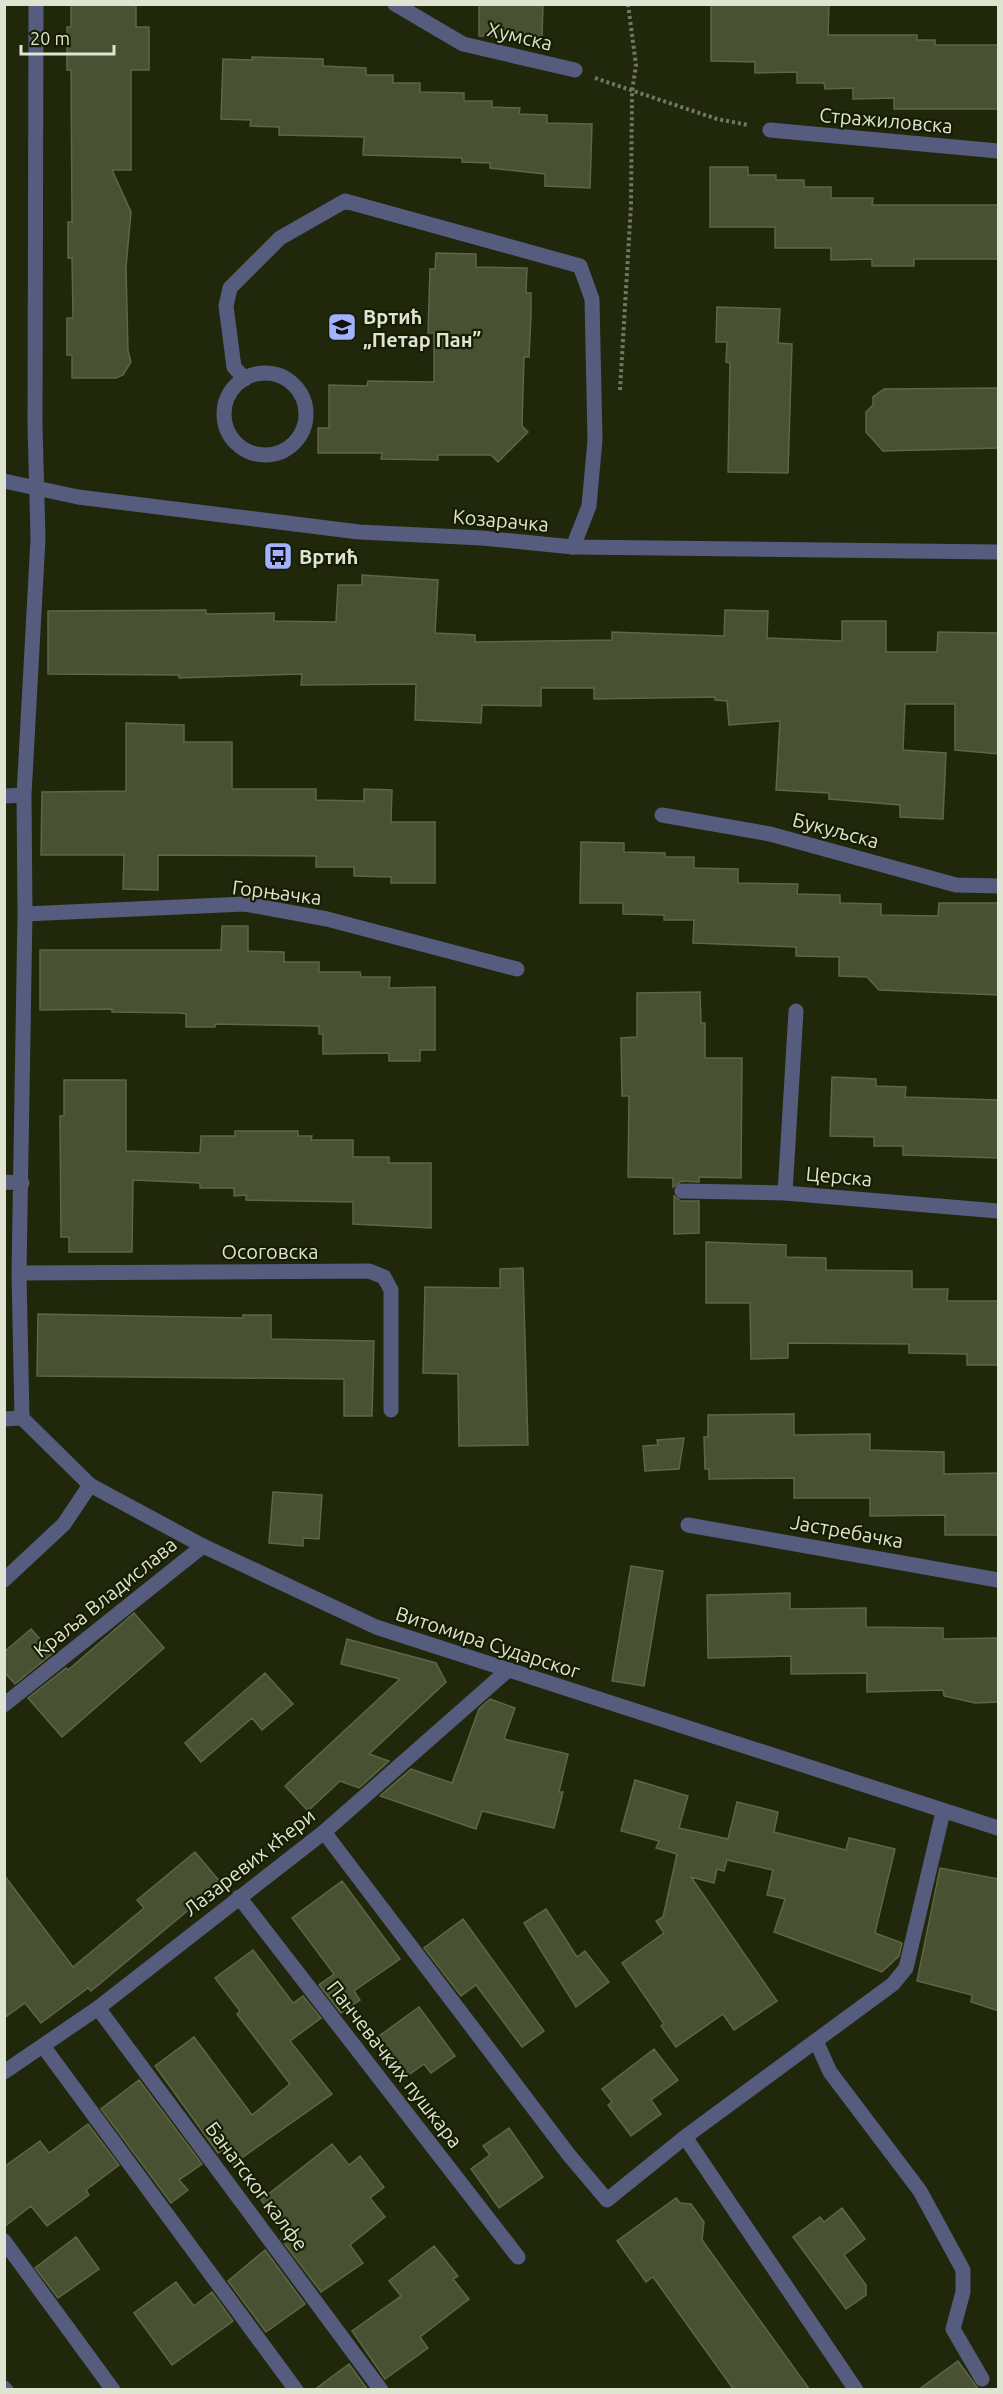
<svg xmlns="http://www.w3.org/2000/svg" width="1003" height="2394" viewBox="0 0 1003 2394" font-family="Ubuntu,sans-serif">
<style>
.building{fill:#495133;stroke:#5e6647;stroke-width:1.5}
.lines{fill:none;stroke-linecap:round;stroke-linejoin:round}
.path{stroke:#727860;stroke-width:4;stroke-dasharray:3 3;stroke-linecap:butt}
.lane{stroke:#555c7e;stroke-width:15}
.street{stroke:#555c7e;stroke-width:15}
.labels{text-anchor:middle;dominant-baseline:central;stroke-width:4.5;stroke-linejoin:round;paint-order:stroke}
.street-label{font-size:20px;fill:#dee3d2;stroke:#171d02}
.poi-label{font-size:20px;font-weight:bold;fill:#dee3d2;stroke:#171d02;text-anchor:start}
</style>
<rect width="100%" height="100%" fill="#20270a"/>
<path class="building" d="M 71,4 L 136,4 L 136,27 L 149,27 L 149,70 L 131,70 L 131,170 L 112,170 L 131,212 L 126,267 L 128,351 L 131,362 L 123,375 L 116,378 L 72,378 L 72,355 L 67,355 L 67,318 L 73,318 L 72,258 L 68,258 L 68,222 L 72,222 L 71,70 L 67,70 L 67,27 L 71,27 Z
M 479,4 L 543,4 L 542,36 L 479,36 Z
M 711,4 L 829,4 L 828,35 L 917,35 L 917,40 L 935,40 L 935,45 L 999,45 L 999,109 L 894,109 L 894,98 L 853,99 L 853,88 L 825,89 L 824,83 L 797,83 L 797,72 L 755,73 L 755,62 L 711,61 Z
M 252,57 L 323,59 L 323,66 L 366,68 L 366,75 L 393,75 L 393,83 L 420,83 L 420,92 L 464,93 L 464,101 L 492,101 L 492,107 L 520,108 L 519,114 L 547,115 L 547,123 L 592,124 L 590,188 L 545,186 L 545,174 L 490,168 L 490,163 L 462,162 L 462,158 L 363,155 L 364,137 L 279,135 L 279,127 L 250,126 L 251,120 L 221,119 L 223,59 L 252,60 Z
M 710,167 L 748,167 L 748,175 L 776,175 L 776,180 L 804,180 L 804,187 L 831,187 L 831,198 L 873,198 L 872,205 L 999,205 L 999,259 L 914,259 L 914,266 L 872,266 L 872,259 L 831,260 L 831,248 L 775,248 L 775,227 L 710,227 Z
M 436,253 L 476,254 L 476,267 L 527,268 L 526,293 L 531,293 L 531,316 L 529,357 L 524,357 L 522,426 L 528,432 L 498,462 L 491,455 L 438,455 L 438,460 L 381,459 L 382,453 L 318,453 L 318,428 L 329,428 L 329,385 L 367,386 L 368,381 L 434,382 L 434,333 L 428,333 L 430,269 L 435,269 Z
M 717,307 L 780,309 L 778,343 L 792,344 L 788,473 L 728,472 L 730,363 L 726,362 L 727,342 L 716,342 Z
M 999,388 L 999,448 L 883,451 L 866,432 L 866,412 L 873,405 L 873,397 L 884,389 Z
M 362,575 L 438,580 L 435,633 L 475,635 L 475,642 L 612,640 L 612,632 L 724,636 L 725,610 L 768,611 L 767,638 L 842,641 L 842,621 L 886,621 L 886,652 L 937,652 L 938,632 L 999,633 L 999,754 L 955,750 L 955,704 L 905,704 L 903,750 L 946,753 L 943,819 L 900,817 L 900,805 L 829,799 L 829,793 L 776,790 L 780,721 L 729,725 L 727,701 L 715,700 L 715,697 L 594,699 L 594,688 L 541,688 L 541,706 L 482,705 L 481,723 L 415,720 L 416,684 L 301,685 L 302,674 L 179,678 L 179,675 L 48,674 L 48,611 L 206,610 L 206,614 L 274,613 L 274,621 L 336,622 L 338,585 L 362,585 Z
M 126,723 L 184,725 L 184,742 L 232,742 L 232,789 L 316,789 L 316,800 L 364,801 L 364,789 L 392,790 L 391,822 L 435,822 L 435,883 L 391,883 L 391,877 L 354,876 L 354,867 L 316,867 L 316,856 L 158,855 L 158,890 L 123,889 L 124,855 L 41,855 L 42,792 L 126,791 Z
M 581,842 L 624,843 L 624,852 L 665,853 L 665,857 L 694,857 L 694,868 L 738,869 L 738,883 L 798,884 L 797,894 L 840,895 L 840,903 L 881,904 L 881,915 L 938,916 L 939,903 L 999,903 L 999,995 L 879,990 L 867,977 L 839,976 L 839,957 L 796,956 L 796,947 L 693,943 L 694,920 L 664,920 L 664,915 L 623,914 L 623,903 L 580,903 Z
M 222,926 L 248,926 L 248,951 L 284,952 L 284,962 L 319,962 L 319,972 L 360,972 L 361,977 L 390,977 L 389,988 L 435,987 L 435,1050 L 420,1050 L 420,1061 L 389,1061 L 389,1053 L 323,1054 L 323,1034 L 319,1034 L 319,1026 L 215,1024 L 215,1027 L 186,1027 L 186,1014 L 181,1013 L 112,1012 L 112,1009 L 40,1010 L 40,950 L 221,950 Z
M 700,992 L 701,1023 L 705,1023 L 705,1058 L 742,1058 L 741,1178 L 699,1177 L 699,1182 L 682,1181 L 673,1187 L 673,1178 L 628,1177 L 629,1096 L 622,1096 L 621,1038 L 637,1037 L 637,993 Z
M 832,1077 L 876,1079 L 876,1086 L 906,1087 L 905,1097 L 999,1100 L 999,1158 L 903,1155 L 903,1146 L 874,1146 L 874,1137 L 830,1136 Z
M 64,1080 L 126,1080 L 126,1151 L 200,1153 L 201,1136 L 235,1136 L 235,1131 L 298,1131 L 298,1136 L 312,1136 L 311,1140 L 353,1140 L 353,1157 L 389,1157 L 389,1163 L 431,1163 L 431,1228 L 353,1224 L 353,1202 L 246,1200 L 246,1195 L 234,1196 L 234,1188 L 200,1188 L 200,1183 L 133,1180 L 132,1252 L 69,1252 L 69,1237 L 61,1237 L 60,1116 L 64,1116 Z
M 674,1196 L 681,1201 L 699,1201 L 699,1233 L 674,1234 Z
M 706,1242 L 786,1245 L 786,1257 L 826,1258 L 826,1270 L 912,1271 L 912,1289 L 948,1289 L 947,1301 L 999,1301 L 999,1365 L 967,1365 L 967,1354 L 909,1353 L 909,1344 L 788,1343 L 788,1358 L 751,1359 L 750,1303 L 706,1303 Z
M 523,1268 L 528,1445 L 459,1446 L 458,1374 L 423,1373 L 425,1287 L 500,1288 L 500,1269 Z
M 38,1314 L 243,1318 L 243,1315 L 271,1315 L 271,1339 L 374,1341 L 372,1416 L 344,1416 L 344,1379 L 37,1376 Z
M 794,1414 L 794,1435 L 870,1434 L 870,1450 L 944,1452 L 944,1474 L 999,1473 L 999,1535 L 945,1535 L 945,1515 L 870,1516 L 870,1498 L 794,1498 L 794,1478 L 709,1479 L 709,1469 L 705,1469 L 704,1437 L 708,1437 L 708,1415 Z
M 684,1438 L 679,1469 L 645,1471 L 643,1446 L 658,1445 L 657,1440 Z
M 273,1492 L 322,1495 L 319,1539 L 303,1538 L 303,1546 L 269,1543 Z
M 631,1566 L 663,1571 L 644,1686 L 612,1681 Z
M 790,1593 L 790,1609 L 866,1608 L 866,1627 L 943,1628 L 943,1639 L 999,1638 L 999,1702 L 975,1703 L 944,1696 L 943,1690 L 867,1692 L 867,1673 L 791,1674 L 791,1656 L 708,1658 L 707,1595 Z
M 134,1613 L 164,1648 L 62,1737 L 28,1698 L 66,1668 L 68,1670 Z
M 31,1629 L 53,1653 L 15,1684 L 4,1672 L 4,1652 Z
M 347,1639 L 436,1663 L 446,1682 L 369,1754 L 389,1761 L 359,1788 L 340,1781 L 308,1811 L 285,1786 L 400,1679 L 341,1664 Z
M 265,1673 L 293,1704 L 262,1730 L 252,1718 L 201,1762 L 185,1743 Z
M 490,1699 L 515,1708 L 504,1739 L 568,1754 L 559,1792 L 563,1792 L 554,1828 L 482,1811 L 476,1829 L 380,1796 L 411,1769 L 452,1783 L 479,1709 Z
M 635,1780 L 688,1796 L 679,1828 L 728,1839 L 737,1802 L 778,1812 L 774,1832 L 846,1850 L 849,1838 L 895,1849 L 875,1933 L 902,1943 L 899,1956 L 882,1972 L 774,1932 L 785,1899 L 767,1895 L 773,1870 L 727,1860 L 724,1871 L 717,1869 L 714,1883 L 691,1877 L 777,2001 L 734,2030 L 723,2014 L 676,2047 L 661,2026 L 664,2024 L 622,1963 L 664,1933 L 656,1921 L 663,1917 L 677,1854 L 656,1848 L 659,1841 L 621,1831 Z
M 195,1852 L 221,1883 L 91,1991 L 88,1988 L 41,2023 L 25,2003 L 4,2018 L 4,1875 L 73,1967 L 144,1908 L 137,1900 Z
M 940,1868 L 999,1879 L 999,2011 L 971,2002 L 972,1995 L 917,1981 Z
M 342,1881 L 400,1959 L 354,1991 L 360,2000 L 341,2013 L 319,1985 L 334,1974 L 292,1918 Z
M 546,1909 L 577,1957 L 585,1951 L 609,1982 L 576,2007 L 524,1923 Z
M 463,1919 L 544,2031 L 522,2047 L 476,1985 L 461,1996 L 424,1948 Z
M 253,1950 L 293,2003 L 303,1996 L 321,2018 L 290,2041 L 332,2094 L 233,2164 L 223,2150 L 218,2153 L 155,2066 L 194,2037 L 252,2115 L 290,2084 L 237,2014 L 240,2011 L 215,1978 Z
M 419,2007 L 455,2056 L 431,2073 L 424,2064 L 403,2079 L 375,2039 Z
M 654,2049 L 678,2080 L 651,2100 L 661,2114 L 631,2136 L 608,2105 L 612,2102 L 602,2089 Z
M 139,2080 L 202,2164 L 179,2180 L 188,2190 L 171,2203 L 101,2109 Z
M 88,2124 L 119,2165 L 86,2190 L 89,2195 L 47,2226 L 31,2206 L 4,2227 L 4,2167 L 40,2141 L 49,2153 Z
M 509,2128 L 543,2177 L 499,2208 L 471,2169 L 490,2155 L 483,2146 Z
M 332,2144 L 349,2165 L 360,2156 L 384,2187 L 370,2198 L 385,2217 L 350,2245 L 363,2263 L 321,2292 L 281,2239 L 287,2234 L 261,2200 Z
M 676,2198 L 680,2203 L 691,2204 L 704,2222 L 702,2240 L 810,2390 L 734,2390 L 653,2277 L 646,2282 L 617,2241 Z
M 842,2208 L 865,2239 L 844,2255 L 866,2285 L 866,2295 L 846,2309 L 793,2237 L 820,2217 L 824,2222 Z
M 76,2237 L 99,2269 L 58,2298 L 35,2268 Z
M 434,2246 L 458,2276 L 453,2279 L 469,2299 L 420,2337 L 428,2348 L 385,2379 L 352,2331 L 401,2296 L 389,2281 Z
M 265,2250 L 305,2304 L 266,2332 L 228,2281 Z
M 176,2282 L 194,2306 L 212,2292 L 233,2321 L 172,2365 L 134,2313 Z
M 958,2361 L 979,2390 L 918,2390 Z
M 349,2364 L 368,2390 L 314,2390 Z"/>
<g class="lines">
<path class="path" d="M 595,78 L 717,119 L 748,125
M 620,390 L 631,205 L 632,92 L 636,65 L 628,4"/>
<path class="lane" d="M224 414a41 41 0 1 1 82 0a41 41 0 1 1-82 0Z
M 245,379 L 234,367 L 226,306 L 230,288 L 280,238 L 345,201 L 580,266 L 592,299 L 595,440 L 589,506 L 573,547
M 4,1580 L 64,1524 L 90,1485
M 4,1705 L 203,1546
M 324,1832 L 569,2155 L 607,2200 L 685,2137 L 856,2390
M 816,2041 L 830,2072 L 920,2191 L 963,2270 L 963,2292 L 953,2329 L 982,2379
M 685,2137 L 893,1984 L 906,1968 L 943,1812
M 4,2388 L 6,2390"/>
<path class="street" d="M 395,4 L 463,44 L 575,70
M 770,130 L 998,151
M 4,481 L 78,497 L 359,532 L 482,538 L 573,547 L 998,552
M 4,796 L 24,795
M 662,815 L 770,834 L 956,885 L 998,886
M 25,914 L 245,904 L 327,919 L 517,969
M 796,1011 L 785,1193 L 998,1211
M 4,1182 L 22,1183
M 682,1191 L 785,1193
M 19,1273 L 369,1271 L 384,1277 L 391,1290 L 391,1410
M 22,1418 L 19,1273 L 25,914 L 24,795 L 38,539 L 35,425 L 36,4
M 4,1419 L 22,1418 L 90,1485 L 203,1546 L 376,1627 L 998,1828
M 688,1525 L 998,1580
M 239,1897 L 518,2257
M 98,2008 L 381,2390
M 43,2046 L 296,2390
M 4,2072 L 98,2008 L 324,1832 L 507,1671
M 4,2241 L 113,2390"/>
</g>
<defs>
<g id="school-square" transform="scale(1.5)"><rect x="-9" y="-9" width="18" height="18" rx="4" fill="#a3b2fd" stroke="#171d02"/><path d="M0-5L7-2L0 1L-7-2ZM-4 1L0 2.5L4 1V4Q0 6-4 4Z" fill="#111"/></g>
<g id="bus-square" transform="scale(1.5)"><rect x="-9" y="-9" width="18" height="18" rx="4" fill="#a3b2fd" stroke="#171d02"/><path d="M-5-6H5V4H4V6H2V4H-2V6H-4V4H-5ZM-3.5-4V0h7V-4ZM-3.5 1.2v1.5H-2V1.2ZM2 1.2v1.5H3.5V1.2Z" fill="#111"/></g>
</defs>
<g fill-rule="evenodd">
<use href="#school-square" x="342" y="327"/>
<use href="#bus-square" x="278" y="556"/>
</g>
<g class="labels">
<g class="street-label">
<text transform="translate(520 36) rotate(13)">Хумска</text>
<text transform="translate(886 120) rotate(5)">Стражиловска</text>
<text transform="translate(501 520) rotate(5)">Козарачка</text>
<text transform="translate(836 830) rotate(15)">Букуљска</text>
<text transform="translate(277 892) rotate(7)">Горњачка</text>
<text transform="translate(839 1176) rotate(5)">Церска</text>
<text x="270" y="1251">Осоговска</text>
<text transform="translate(847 1531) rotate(10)">Јастребачка</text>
<text transform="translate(105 1597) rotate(-39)">Краља Владислава</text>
<text transform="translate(488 1642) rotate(18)">Витомира Сударског</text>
<text transform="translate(249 1862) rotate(-38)">Лазаревих кћери</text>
<text transform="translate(395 2064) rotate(52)">Панчевачких пушкара</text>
<text transform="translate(257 2186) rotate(53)">Банатског калфе</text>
</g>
<g class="poi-label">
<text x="363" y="316">Вртић<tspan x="363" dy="23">„Петар Пан”</tspan></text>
<text x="299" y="556">Вртић</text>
</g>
</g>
<rect width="1003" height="2394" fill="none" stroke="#dee3d2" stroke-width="12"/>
<path d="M21 45v9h93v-9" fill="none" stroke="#dee3d2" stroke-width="3"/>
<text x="30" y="45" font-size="18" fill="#dee3d2" stroke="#171d02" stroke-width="4.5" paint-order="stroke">20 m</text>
</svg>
